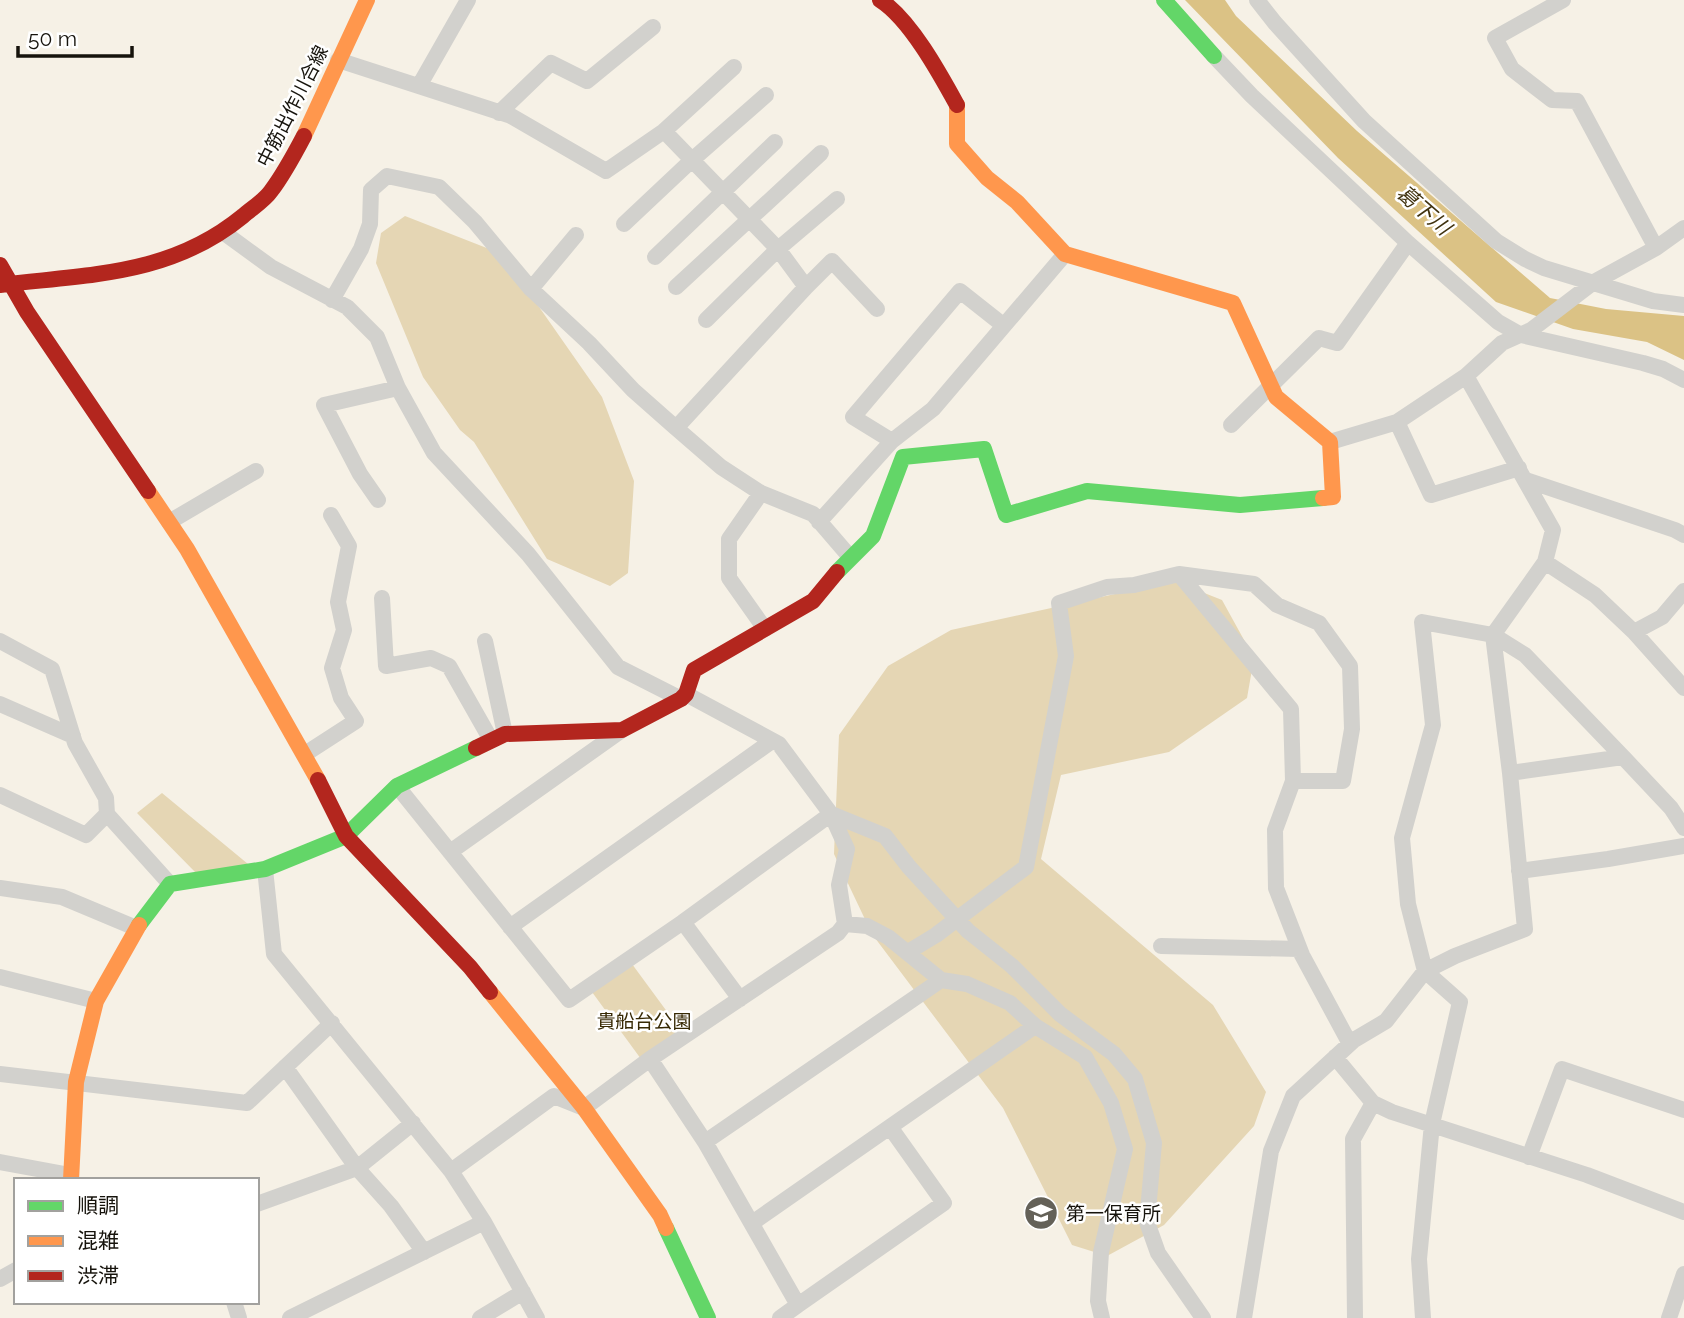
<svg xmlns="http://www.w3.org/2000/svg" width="1684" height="1318" viewBox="0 0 1684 1318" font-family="Raleway,'Noto Sans JP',sans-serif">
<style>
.green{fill:#e5d6b4}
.water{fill:#dbc285}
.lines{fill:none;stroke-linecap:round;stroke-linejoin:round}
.street{stroke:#d2d1cd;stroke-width:16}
.fast{stroke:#63d668;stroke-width:16}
.slow{stroke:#ff974d;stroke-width:16}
.jam{stroke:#b3261e;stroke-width:16}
.labels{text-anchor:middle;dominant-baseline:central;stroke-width:5;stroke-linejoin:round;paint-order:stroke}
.street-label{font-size:19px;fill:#16130c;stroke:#fff}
.park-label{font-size:19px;fill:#372904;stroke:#fff}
.poi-label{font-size:19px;fill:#16130c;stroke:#fff;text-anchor:start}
.water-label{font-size:21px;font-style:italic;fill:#40320e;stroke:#fff}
</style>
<rect width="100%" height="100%" fill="#f6f1e6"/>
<path class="green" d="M 405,216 L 502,254 L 602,397 L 634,481 L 628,573 L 610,586 L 547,559 L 474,442 L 460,430 L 423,377 L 376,263 L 381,233 Z
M 1174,581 L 1222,600 L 1254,658 L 1247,698 L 1169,752 L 1061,775 L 1041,859 L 1213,1005 L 1266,1092 L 1254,1126 L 1164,1225 L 1107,1256 L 1072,1245 L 1003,1108 L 872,934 L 834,854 L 839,735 L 888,666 L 951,630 Z
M 162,793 L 248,864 L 197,874 L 137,813 Z
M 632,964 L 682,1032 L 641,1059 L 592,992 Z"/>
<path class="water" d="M 1185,0 L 1225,0 L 1236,16 L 1357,131 L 1550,298 L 1606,309 L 1684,316 L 1684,360 L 1647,342 L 1573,329 L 1496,302 L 1338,158 Z"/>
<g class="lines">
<path class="street" d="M 1257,0 L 1275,23 L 1364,121 L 1496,241 L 1525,259 L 1544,268 L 1653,301 L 1684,305
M 1563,0 L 1495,38 L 1512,69 L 1552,100 L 1577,101 L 1656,248
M 1214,56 L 1252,96 L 1408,243 L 1498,322 L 1521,335 L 1643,363 L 1663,369 L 1684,380
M 338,60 L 511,116 L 606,171 L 664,131 L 778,249 L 806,287 L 676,428 L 721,467 L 761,493 L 813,514 L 850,557
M 419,86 L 468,0
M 499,113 L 551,63 L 587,81 L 653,27
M 664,131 L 734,67
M 624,224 L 692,160 L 766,95
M 223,232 L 271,267 L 347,307 L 377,337 L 398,388 L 434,453 L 528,554 L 618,667 L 681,699
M 655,257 L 775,142
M 676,287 L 821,153
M 806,287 L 832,261 L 877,309
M 531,289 L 576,235
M 332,300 L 361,249 L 370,224 L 371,190 L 387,176 L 439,187 L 475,222 L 531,289 L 589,343 L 633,390 L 676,428
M 706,320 L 778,249 L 837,199
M 1466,376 L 1553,530 L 1545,562
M 1397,422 L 1431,495 L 1519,468
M 1231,425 L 1319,338 L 1337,343 L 1408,243
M 892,441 L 853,417 L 960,291 L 1003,325
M 1330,442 L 1397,422 L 1466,376 L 1502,343 L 1531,330 L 1594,282 L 1656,248 L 1684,228
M 1526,480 L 1675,530 L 1684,535
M 761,493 L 729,539 L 729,578 L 765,629
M 378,500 L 360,474 L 324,405 L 398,388
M 169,522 L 256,471
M 819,522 L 892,441 L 933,409 L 1065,254
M 1179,574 L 1254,584 L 1277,605 L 1319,623 L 1350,666 L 1352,729 L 1343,781 L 1293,781
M 382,598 L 386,666 L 431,658 L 449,666 L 491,740
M 1634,632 L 1662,617 L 1684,591
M 0,641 L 52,669 L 75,743 L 106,798 L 107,814 L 170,884
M 485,641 L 505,734
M 686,694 L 779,744 L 831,814 L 847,849 L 839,885 L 845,924
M 0,704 L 73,736
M 305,754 L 356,721 L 341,698 L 332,668 L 344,630 L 338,602 L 349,546 L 331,515
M 1510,773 L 1493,635 L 1545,562 L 1595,595 L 1634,632 L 1684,688
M 397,786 L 569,1000 L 683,922 L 831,814
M 0,795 L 86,835 L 107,814
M 831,814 L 885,836 L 909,867 L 968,931 L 1012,966 L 1060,1014 L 1114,1054 L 1135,1079 L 1154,1143 L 1147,1222 L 1158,1253 L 1203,1318
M 450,852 L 622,730
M 265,869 L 274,954 L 451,1171 L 484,1222 L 537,1318
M 1519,871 L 1608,859 L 1684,846
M 0,888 L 62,897 L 136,928
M 683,922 L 740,999
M 845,924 L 867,926 L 888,937 L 941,980 L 967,984 L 1010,1003 L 1035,1026 L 1085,1057 L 1111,1103 L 1125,1149 L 1101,1252 L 1098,1301 L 1102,1318
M 510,927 L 772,741
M 1161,946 L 1299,949
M 908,952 L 936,935 L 1026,867 L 1066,656 L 1059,603 L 1107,587 L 1134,585 L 1179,574 L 1291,709 L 1293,781 L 1275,830 L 1276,888 L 1302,955 L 1350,1044
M 0,977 L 96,1001
M 1335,1057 L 1373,1103 L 1392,1112 L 1587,1175 L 1684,1212
M 650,1059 L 705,1142 L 798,1305 L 780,1318
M 285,1067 L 357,1168 L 391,1206 L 424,1252
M 0,1074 L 247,1103 L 332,1023
M 705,1142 L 941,980
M 1529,1157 L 1562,1069 L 1684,1110
M 0,1162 L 70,1175
M 451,1171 L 554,1096 L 584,1108 L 650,1059 L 838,933 L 845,924
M 257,1204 L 357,1168 L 413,1123
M 752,1223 L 1035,1026
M 0,1279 L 16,1270
M 234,1302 L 239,1318
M 798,1305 L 944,1203 L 890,1127
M 290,1318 L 484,1222
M 480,1318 L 523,1292
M 1244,1318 L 1271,1151 L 1293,1096 L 1354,1040 L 1386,1021 L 1425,971 L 1455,956 L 1525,929 L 1510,773 L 1623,757 L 1671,808 L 1684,828
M 1355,1318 L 1353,1139 L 1373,1103
M 1423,1318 L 1419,1259 L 1432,1124 L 1460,1002 L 1425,971 L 1408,904 L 1402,838 L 1433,725 L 1422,622 L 1493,635 L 1525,655 L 1623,757
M 1669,1318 L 1684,1274"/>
<path class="fast" d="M 1164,0 L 1214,56
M 837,572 L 873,536 L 903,457 L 984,449 L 1006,515 L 1087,491 L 1240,505 L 1323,498
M 139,925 L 170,884 L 265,869 L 346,836 L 397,786 L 476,748
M 666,1228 L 708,1318"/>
<path class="slow" d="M 957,105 L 957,144 L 987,178 L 1017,202 L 1065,254 L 1233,303 L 1276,397 L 1330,442 L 1333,497 L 1323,498
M 304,136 L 367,0
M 148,491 L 187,549 L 318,780
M 490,992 L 584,1108 L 660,1215 L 666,1228
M 71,1180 L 76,1082 L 96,1001 L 139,925"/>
<path class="jam" d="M 880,0 C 910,19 940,74 957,105
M 0,265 L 27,312 L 148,491
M 0,285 C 89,274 170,276 243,216 C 252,208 264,201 271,191 C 284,174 294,155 304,136
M 476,748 L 505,734 L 622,730 L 681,699 L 686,694 L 694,670 L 813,601 L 837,572
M 318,780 L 346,836 L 470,967 L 490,992"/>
</g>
<defs>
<g id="school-disc" transform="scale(1.75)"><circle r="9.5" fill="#646158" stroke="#fff"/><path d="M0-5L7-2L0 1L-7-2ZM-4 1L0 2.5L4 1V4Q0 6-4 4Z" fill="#fff"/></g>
</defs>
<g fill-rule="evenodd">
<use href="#school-disc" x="1041" y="1213"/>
</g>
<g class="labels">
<g class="street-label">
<text transform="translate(292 106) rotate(-63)">中筋出作川合線</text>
</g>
<g class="park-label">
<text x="644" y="1021">貴船台公園</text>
</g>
<g class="poi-label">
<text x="1066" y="1213">第一保育所</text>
</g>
<g class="water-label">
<text transform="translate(1424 210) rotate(41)">葛下川</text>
</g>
</g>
<rect x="14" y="1178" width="245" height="126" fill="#ffffff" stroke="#a2a19e" stroke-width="2"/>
<rect x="28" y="1201" width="35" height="10" fill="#63d668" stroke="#a2a19e" stroke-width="2"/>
<text x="77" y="1213" font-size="21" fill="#16130c">順調</text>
<rect x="28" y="1236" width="35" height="10" fill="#ff974d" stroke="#a2a19e" stroke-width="2"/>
<text x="77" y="1248" font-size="21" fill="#16130c">混雑</text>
<rect x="28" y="1271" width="35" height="10" fill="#b3261e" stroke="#a2a19e" stroke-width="2"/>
<text x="77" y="1283" font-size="21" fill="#16130c">渋滞</text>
<path d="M18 46v10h114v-10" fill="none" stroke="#16130c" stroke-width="3.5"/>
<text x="28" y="46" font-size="21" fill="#16130c" stroke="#ffffff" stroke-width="5" paint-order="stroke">50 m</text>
</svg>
